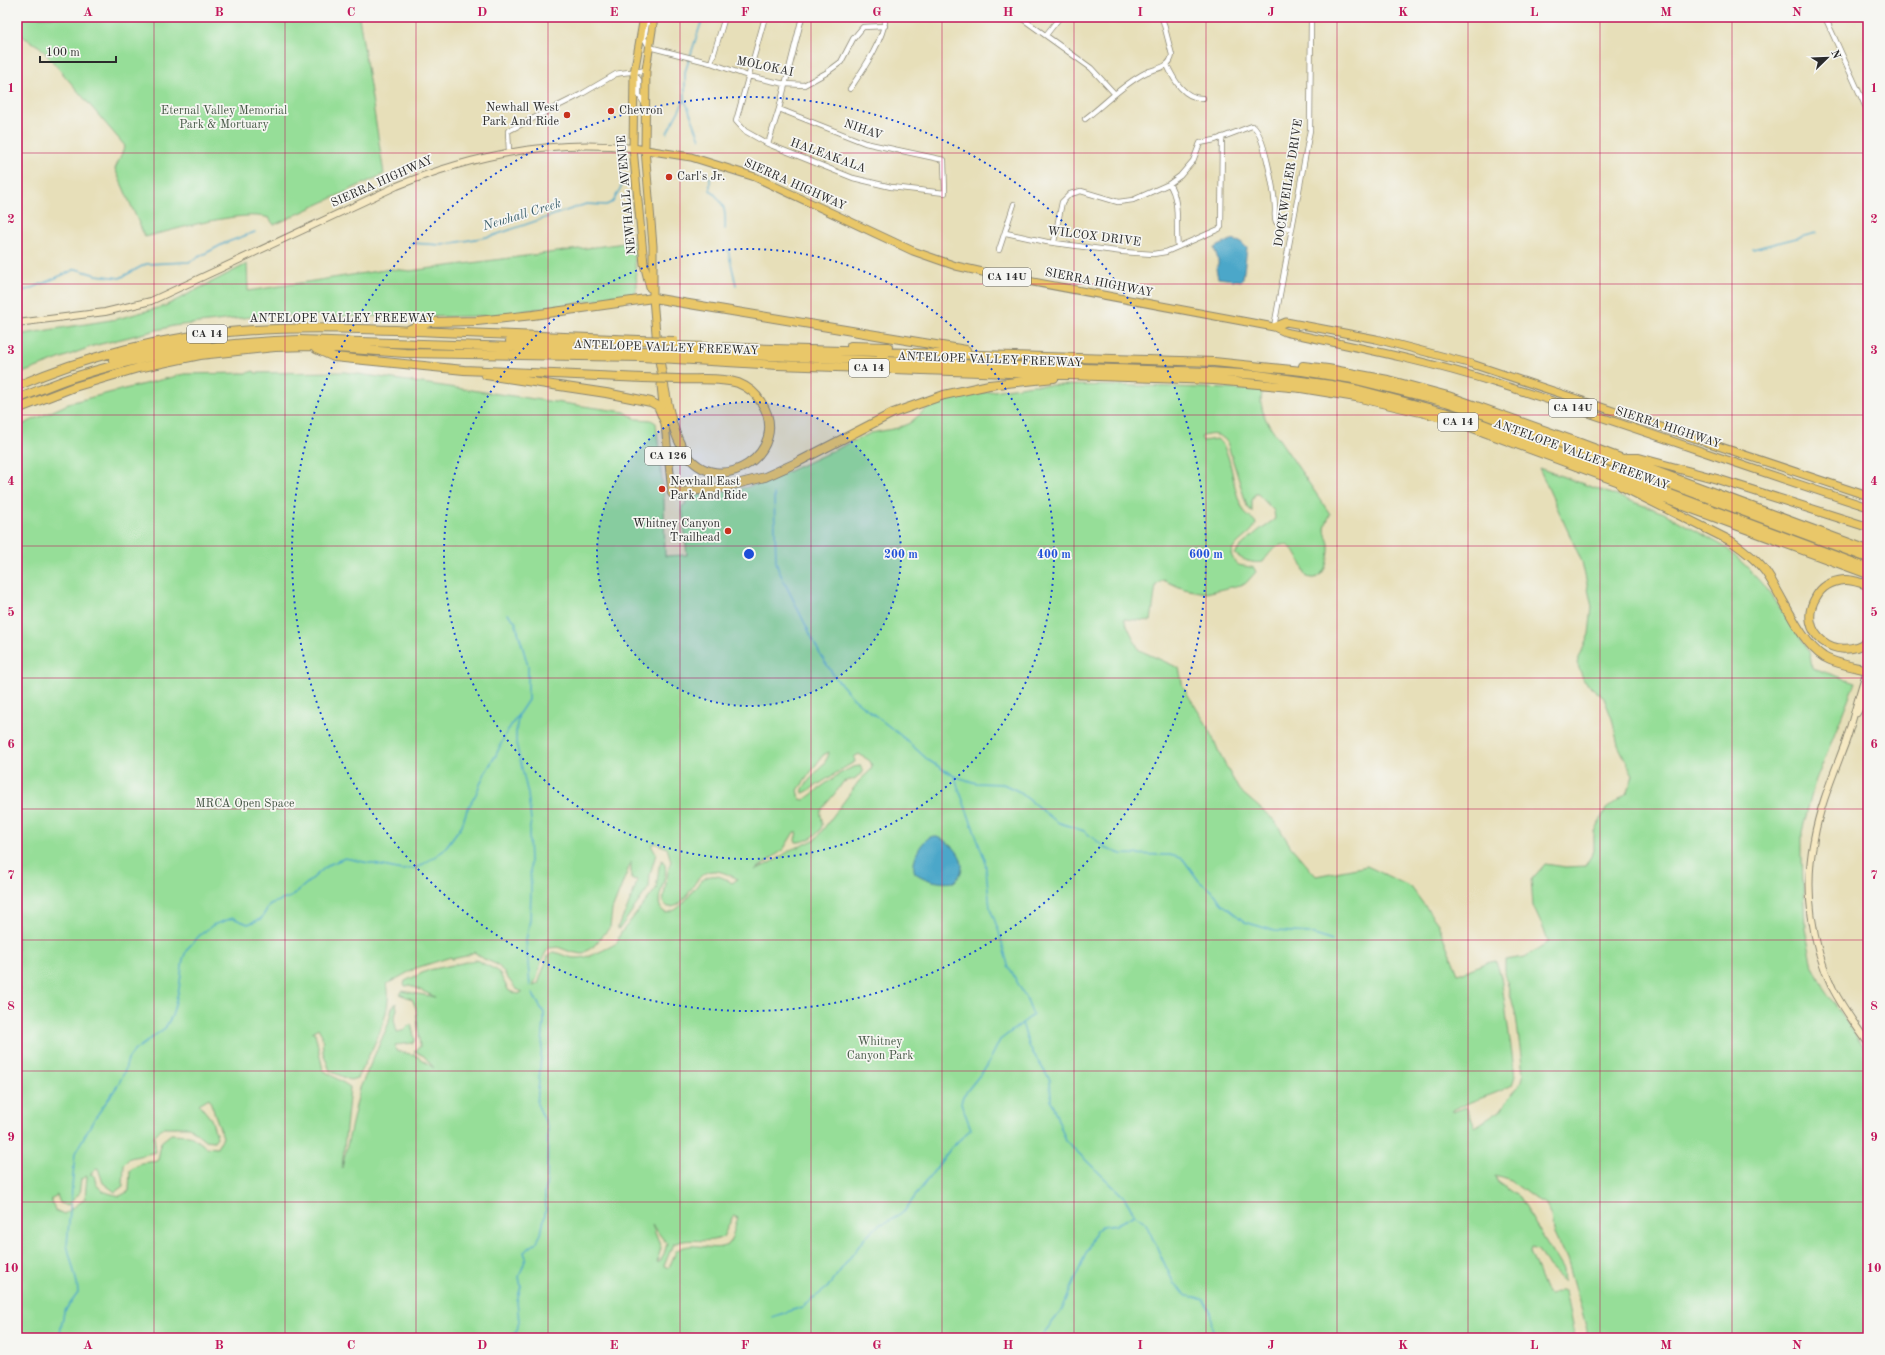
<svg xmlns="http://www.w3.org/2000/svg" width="1885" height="1355" viewBox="0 0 1885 1355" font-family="'Old Standard TT',serif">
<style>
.green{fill:#96de98;stroke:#608462;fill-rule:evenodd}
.water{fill:#4ba7c9;stroke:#3b697a}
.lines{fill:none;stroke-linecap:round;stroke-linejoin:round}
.stream{stroke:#4ba7c9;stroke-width:1.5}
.street-casing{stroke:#898572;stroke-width:6}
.secondary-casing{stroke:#898572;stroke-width:8}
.primary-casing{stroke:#898572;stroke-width:9}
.highway-casing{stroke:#898572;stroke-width:10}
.street{stroke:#fff;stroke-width:4.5}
.secondary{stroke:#f6e9c3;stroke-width:6}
.primary{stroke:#e9c769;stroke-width:7}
.highway{stroke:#e9c769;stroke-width:8}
.highway-bridge-casing{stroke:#898572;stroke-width:10;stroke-linecap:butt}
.highway-bridge{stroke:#e9c769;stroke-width:8}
.grid{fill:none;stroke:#c2185b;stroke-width:1;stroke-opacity:0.55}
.ring{fill:none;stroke:#1d4ed8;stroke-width:2;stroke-dasharray:2 4}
.poi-dot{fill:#c8321e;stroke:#f6f6f2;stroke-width:1.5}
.labels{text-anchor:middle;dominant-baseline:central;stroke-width:3.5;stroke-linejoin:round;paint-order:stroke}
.shield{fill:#f6f6f2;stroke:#686867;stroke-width:1}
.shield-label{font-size:11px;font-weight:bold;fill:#2b2b2b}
.street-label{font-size:12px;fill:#2b2b2b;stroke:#f6f6f2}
.poi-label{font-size:12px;fill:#2b2b2b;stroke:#f6f6f2;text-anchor:start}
.park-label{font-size:12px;fill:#465846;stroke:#f6f6f2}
.water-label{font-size:13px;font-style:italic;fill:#385d6a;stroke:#f6f6f2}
.centre{fill:#1d4ed8;stroke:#f6f6f2;stroke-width:2}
.ring-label{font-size:12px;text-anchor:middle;font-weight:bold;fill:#1d4ed8;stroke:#f6f6f2;stroke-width:3.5;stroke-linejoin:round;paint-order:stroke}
.neatline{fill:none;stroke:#c2185b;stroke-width:1.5}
.grid-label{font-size:13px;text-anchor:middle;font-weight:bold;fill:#c2185b}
</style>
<rect width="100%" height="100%" fill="#f6f6f2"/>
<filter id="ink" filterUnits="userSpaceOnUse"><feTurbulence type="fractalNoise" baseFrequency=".025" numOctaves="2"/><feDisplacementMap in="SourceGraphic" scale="8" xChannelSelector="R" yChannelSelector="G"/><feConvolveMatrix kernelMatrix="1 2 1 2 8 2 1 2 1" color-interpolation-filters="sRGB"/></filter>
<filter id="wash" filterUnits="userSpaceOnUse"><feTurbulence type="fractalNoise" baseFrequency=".012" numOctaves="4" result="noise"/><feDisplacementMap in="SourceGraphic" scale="16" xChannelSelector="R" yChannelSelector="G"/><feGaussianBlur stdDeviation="0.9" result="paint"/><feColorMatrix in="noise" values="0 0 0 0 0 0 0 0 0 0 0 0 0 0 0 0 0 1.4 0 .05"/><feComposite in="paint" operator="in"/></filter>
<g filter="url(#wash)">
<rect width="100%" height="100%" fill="#e7dfb9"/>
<path class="green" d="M 17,17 L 359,17 L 384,174 L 274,225 L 269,218 C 243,209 174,230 145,237 L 115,169 L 125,146 L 40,47 L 17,33 Z
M 633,242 L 637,286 L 633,295 L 489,316 L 416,317 L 268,315 L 173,326 L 93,346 L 17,375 L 17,335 L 117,319 L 165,306 L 247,264 L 248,291 L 391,269 L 410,271 Z
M 254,371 L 255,373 L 344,372 L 625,412 L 636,419 L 651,420 L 656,423 L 664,500 L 665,556 L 687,555 L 682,506 L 686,504 L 685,500 L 688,496 L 739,489 L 766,482 L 871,433 L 898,428 L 910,423 L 926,409 L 938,403 L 967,395 L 1033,385 L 1143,386 L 1263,390 C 1259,401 1262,410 1266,420 L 1330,514 C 1329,518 1325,524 1325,529 C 1325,534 1328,539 1329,544 C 1330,556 1325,584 1307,577 C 1296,552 1287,527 1263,562 C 1253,564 1242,560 1235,554 L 1240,547 L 1258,531 L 1275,519 L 1274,511 L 1258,494 L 1255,494 L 1252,501 L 1252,512 L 1247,506 L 1227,442 C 1220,433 1211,433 1201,437 L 1203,441 L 1217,439 C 1230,448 1232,477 1236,491 C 1238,498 1241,507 1246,514 C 1249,518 1255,519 1256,524 C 1250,537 1235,540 1231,554 C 1237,569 1240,564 1254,568 L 1256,572 L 1245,584 L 1206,593 L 1184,589 L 1163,580 L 1156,585 L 1151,621 L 1124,619 L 1139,650 L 1179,668 L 1183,687 L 1210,730 L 1220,755 L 1239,790 L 1275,821 L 1291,847 L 1316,876 L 1367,866 L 1411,887 L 1438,924 L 1458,974 L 1486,963 L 1496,961 L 1501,977 L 1515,1076 L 1512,1085 C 1494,1096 1472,1099 1453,1110 L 1453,1112 L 1466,1107 L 1475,1127 L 1500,1111 L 1520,1084 L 1523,1073 L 1516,1016 L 1505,974 L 1505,960 L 1525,957 L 1548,942 L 1544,930 L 1533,906 L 1531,880 L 1545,864 L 1566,867 L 1585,866 L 1594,851 L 1594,834 L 1605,810 L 1628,792 L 1633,775 L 1618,745 L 1612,719 L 1604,698 L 1584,681 L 1577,663 L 1589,634 L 1592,607 L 1582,562 L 1539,468 L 1664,513 L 1725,547 L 1748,568 L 1770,593 L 1809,650 L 1812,668 L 1855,682 L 1813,788 L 1802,832 L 1802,858 L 1805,929 L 1813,966 L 1823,987 L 1868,1054 L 1868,1338 L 1587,1338 L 1587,1329 L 1567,1259 L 1554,1231 L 1552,1217 L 1546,1204 L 1535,1199 L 1511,1181 L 1495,1176 L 1497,1182 L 1519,1197 L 1563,1270 L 1564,1282 L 1548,1267 L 1538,1250 L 1531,1248 L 1530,1252 L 1547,1294 L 1551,1295 L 1562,1290 L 1565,1292 L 1575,1338 L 17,1338 L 17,427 L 73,402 L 184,374 L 247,373 ZM 829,752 C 828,766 799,785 803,793 C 807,793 845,766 855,762 L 854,757 L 859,754 L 870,761 L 872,766 L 871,770 L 859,781 L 816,839 L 801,846 L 792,849 L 776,860 L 755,870 L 783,850 L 794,832 L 797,832 L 795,840 L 796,842 C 806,843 824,833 822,821 C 822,816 819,814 822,809 C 829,800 837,792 843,782 L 854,779 L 863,772 L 861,766 C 846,765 817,791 804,800 L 800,799 L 798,790 L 823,755 ZM 655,843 L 667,848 L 671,861 L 668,871 L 663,902 L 668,907 C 689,909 692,872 712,871 C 721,870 731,876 738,879 L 732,883 C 695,857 695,909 666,913 C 647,904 675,874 662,860 L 659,867 L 656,889 L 620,934 L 617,943 C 606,949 588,959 575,958 C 567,958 560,953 553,952 L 548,956 L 538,984 L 533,986 C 540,975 540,957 549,948 L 558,947 L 571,952 L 582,954 L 594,946 L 610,927 L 612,910 L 631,862 L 631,879 L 638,880 L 627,909 L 618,926 L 618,929 L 620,928 L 649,887 L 650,874 L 656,854 L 651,845 ZM 474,952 L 484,959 L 498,965 L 516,989 L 523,992 L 518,994 L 509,991 L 498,971 L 476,960 L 429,970 L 405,981 L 404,985 L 406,986 L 410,985 L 435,997 L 402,991 L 399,994 L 412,999 L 416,1008 L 420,1047 L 414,1051 L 424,1056 L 434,1068 L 415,1055 L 396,1051 L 395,1045 L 413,1043 L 415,1040 L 411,1024 L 402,1031 L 397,1032 L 394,1020 L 397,1009 L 396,1003 L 392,1008 L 388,1025 L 360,1088 L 342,1168 L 350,1087 L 323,1070 L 315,1033 L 312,1032 L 318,1028 L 322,1035 L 323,1052 L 330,1071 L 350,1080 L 357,1078 C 370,1053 394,1012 387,984 L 416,968 L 451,957 L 452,959 L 466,956 ZM 209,1098 L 223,1137 L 217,1148 L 206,1147 L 189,1135 L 171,1134 L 161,1142 L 158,1161 L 141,1163 L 130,1170 L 129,1191 L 120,1196 C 104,1192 97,1192 94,1175 L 90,1174 L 98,1168 L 103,1183 L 115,1192 L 123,1186 L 124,1164 L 130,1158 L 156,1152 L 154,1136 L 163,1127 L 189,1127 L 205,1140 L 214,1141 L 217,1137 L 211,1119 L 199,1104 ZM 87,1176 L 85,1199 L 64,1214 L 55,1210 L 51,1199 L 57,1195 L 60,1203 L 67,1206 L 79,1194 L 81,1179 ZM 733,1216 L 738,1218 C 734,1227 733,1239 728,1245 C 711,1253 693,1239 676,1251 L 669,1268 L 664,1266 L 673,1244 C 690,1236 707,1245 723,1237 ZM 652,1225 L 667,1244 L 664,1254 L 658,1263 L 657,1262 L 661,1248 Z"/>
<path class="water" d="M 1231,240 L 1241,242 L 1247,248 L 1243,279 L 1241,281 L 1218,278 L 1216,269 C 1221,262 1216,255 1214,248 Z
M 933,836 C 953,840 974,865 954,882 C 940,884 927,881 915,873 C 910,862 921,839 933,836 Z"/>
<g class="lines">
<path class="stream" d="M 685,100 L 700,139
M 667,133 L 685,99 L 685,72 L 703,17
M 710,176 L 710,190 C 725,203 726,210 725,229
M 411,243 L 442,245 L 492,236 L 586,204 L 606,205 L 613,202 L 624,181
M 1753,249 L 1816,233
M 728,250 L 736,285
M 17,292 L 30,289 L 76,269 L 96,275 L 120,278 L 146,264 L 189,262 L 225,243 L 255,232
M 519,713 L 516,730 L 516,743 L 528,794 L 531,821 L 529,833 L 531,892 L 530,920 L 526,940 L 530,986
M 954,776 L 976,783 L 1003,784 L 1018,791 L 1057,822 L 1084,831 L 1107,849 L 1121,854 L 1170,855 L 1183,859 L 1199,881 L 1215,894 L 1221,903 L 1245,922 L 1275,931 L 1309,933 L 1332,941
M 1022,1023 L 1030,1048 L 1050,1080 L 1051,1101 L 1066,1141 L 1124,1197 L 1135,1215 L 1145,1222 L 1174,1284 L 1187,1296 L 1195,1297 L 1204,1300 L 1210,1310 L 1212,1329 L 1217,1338
M 772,1317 L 802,1307 L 827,1288 L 865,1238 L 879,1225 L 893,1219 L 905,1210 L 951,1148 L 971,1129 L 961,1103 L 963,1096 L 987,1066 L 1000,1040 L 1033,1015 L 1028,1002 L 1008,965 L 999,932 L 990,908 L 985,860 L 954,776 L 928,760 L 904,738 L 854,699 L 835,677 L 821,656 L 778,569 L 776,561 L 774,494
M 59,1338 L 64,1312 L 78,1293 L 77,1283 L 67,1245 L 75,1153 L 93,1121 L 118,1085 L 124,1073 L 128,1059 L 134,1051 L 165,1028 L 172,1016 L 179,989 L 183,959 L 187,949 L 200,935 L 213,925 L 233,918 L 248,924 L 261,919 L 270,904 L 291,897 L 328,865 L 345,858 L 402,870 L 419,867 L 443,851 L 462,825 L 467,810 L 476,794 L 485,773 L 496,755 L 506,733 L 528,700 L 528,666 L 515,621 L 508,614
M 509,1338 L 517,1331 L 519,1321 L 517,1301 L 521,1286 L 519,1277 L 526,1258 L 524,1252 L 536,1243 L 541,1234 L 546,1209 L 545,1194 L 547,1178 L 548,1127 L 537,1104 L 544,1022 L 544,1013 L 532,993
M 1040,1338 L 1062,1310 L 1095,1232 L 1102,1226 L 1117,1224 L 1135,1215"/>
</g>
</g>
<g filter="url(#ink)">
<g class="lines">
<g class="street-casing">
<path id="street" d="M 648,17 L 644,38 L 649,47 L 711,63 L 748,76 L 785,84 L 804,85 L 826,73 L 841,62 L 853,39 L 863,27 L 885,26
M 765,17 L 736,121 L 745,131 L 768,144 L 853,178 L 891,187 L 945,193 L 944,160 L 865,143 L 779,109
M 1020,17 L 1091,68 L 1114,93
M 1825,17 L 1868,112
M 1046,35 L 1060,17
M 711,63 L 725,17
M 1167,65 C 1174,80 1184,99 1203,98
M 634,73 L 639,80 L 639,95 L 644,103
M 850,89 C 864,68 882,43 886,17
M 1085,119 C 1106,103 1122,85 1145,73 C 1155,68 1170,69 1172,55 L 1162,17
M 768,144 L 779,109 L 802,17
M 509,152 L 508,131 L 580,95 L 616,74 C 622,72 637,72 646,70
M 1169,184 C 1181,201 1175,227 1178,247
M 1006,233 L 1047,242 L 1123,252 L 1153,254 L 1166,252 L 1219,229 L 1221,227 L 1222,137
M 1054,242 L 1062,202 L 1070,194 L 1081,191 L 1118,202 L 1133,200 L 1169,184 L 1180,176 L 1193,161 L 1200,143 L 1215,140 L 1252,126 C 1264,130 1275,196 1275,210 C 1275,214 1274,217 1276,222 L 1282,226 L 1292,229
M 999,250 L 1014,204
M 1274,327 L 1310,130 L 1311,17"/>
</g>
<g class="secondary-casing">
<path id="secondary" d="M 17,323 L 105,312 L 151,301 L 397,186 C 472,155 551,139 633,148
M 1868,668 C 1859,692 1854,717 1846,741 C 1834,773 1820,805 1814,839 C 1804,888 1811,944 1833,989 C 1843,1008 1856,1026 1868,1043
M 1857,713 L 1868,692"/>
</g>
<g class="primary-casing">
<path id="primary" d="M 644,17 L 634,73 L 633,148 L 644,264 L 650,288
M 654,17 L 646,70 L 645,149 L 653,246 L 653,298 L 658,357
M 633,148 L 691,157 L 755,177 L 913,251 L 956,266 L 996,275 L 1274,327 L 1285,332 C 1356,347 1427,361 1496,383 C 1621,422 1744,467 1868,507
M 1274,327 L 1286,322 L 1376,339 L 1472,364 L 1868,496
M 661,385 L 672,493"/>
</g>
<g class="highway-casing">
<path id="highway" d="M 410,329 L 430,322 L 477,321 L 533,315 L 653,298 L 966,350
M 510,341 L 571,343
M 675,346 L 1214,362 L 1302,371 L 1353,379 L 1446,402 L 1485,415 L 1868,558
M 851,346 L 888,347
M 316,349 L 334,357 L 464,370 L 643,378
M 675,352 L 956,364 L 1210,372 L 1258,375 L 1331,385 L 1359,390 L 1467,418 L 1868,568
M 658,353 C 664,381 669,430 685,452 C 718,502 794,451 761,402 C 756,394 748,387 738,383 C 720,377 697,380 678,379
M 676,359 L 778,365 L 1214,380 L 1301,388 L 1356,397 L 1446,418 L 1868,574
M 113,360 L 165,348 L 207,341
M 1303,366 L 1328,369 L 1388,380 L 1448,396 L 1580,443 L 1868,550
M 486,375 L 606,393 L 651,402 L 658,406 L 664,420
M 17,386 C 86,356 165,336 240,331 C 306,326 374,329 440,332 C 506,335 573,337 639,340
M 17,399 C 35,392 53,384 71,378 C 146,354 221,342 299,340 L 640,351
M 17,409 L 74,387 L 138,368 L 200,355 L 275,347 L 310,346 L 405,353 L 641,357
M 1627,458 L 1639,458 L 1717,479 L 1868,527
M 1621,486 L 1731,541 C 1744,550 1756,559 1765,571 C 1783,596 1799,641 1824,657 C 1836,664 1854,667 1868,670
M 672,493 L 720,488 L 765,477 L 796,463 L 893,413 L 944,395 L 989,385 L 1054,378
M 1868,585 C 1860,583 1852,579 1844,580 C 1832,581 1822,586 1816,597 C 1795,632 1836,664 1868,641"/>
</g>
<use href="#street" class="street"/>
<use href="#secondary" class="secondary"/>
<use href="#primary" class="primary"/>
<use href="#highway" class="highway"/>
<g class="highway-bridge-casing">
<path id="highway-bridge" d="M 639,340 L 674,341
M 640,351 L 675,352
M 641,357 L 676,359
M 643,378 L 678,379"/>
</g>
<use href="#highway-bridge" class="highway-bridge"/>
</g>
</g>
<path class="grid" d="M 154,17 L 154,1338M 285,17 L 285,1338M 416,17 L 416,1338M 548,17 L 548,1338M 680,17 L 680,1338M 811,17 L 811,1338M 942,17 L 942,1338M 1074,17 L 1074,1338M 1206,17 L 1206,1338M 1337,17 L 1337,1338M 1468,17 L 1468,1338M 1600,17 L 1600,1338M 1732,17 L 1732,1338M 17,153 L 1868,153M 17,284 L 1868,284M 17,415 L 1868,415M 17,546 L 1868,546M 17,678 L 1868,678M 17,809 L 1868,809M 17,940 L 1868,940M 17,1071 L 1868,1071M 17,1202 L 1868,1202"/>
<circle cx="749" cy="554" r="152" fill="#1d4ed8" fill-opacity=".12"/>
<g class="ring">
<circle cx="749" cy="554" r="152"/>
<circle cx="749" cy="554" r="305"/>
<circle cx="749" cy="554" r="457"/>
</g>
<g class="poi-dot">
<circle cx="611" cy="111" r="4"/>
<circle cx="567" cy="115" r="4"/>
<circle cx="669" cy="177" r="4"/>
<circle cx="662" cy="489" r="4"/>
<circle cx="728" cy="531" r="4"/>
</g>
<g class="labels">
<g class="shield">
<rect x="983" y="268" width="48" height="18" rx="3"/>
<rect x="187" y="325" width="40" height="18" rx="3"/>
<rect x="849" y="359" width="40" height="18" rx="3"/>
<rect x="1549" y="399" width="48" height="18" rx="3"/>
<rect x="1438" y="413" width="40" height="18" rx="3"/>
<rect x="645" y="447" width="46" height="18" rx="3"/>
</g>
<g class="shield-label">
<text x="1007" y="277">CA 14U</text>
<text x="207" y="334">CA 14</text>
<text x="869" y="368">CA 14</text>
<text x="1573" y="408">CA 14U</text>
<text x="1458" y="422">CA 14</text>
<text x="668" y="456">CA 126</text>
</g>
<g class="street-label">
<text transform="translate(765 67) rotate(12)">MOLOKAI</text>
<text transform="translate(863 130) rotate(19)">NIHAV</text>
<text transform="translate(828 156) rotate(20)">HALEAKALA</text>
<text transform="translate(382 182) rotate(-24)">SIERRA HIGHWAY</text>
<text transform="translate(1289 183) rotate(-81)">DOCKWEILER DRIVE</text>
<text transform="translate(795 185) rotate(24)">SIERRA HIGHWAY</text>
<text transform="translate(627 195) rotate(-95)">NEWHALL AVENUE</text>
<text transform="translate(1094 237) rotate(7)">WILCOX DRIVE</text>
<text transform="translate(1099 283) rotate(11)">SIERRA HIGHWAY</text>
<text x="342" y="319">ANTELOPE VALLEY FREEWAY</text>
<text transform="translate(666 348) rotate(2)">ANTELOPE VALLEY FREEWAY</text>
<text transform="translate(990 360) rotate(2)">ANTELOPE VALLEY FREEWAY</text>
<text transform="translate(1668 428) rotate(18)">SIERRA HIGHWAY</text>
<text transform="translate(1581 455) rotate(20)">ANTELOPE VALLEY FREEWAY</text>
</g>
<g class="poi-label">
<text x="559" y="108" text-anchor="end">Newhall West<tspan x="559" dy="14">Park And Ride</tspan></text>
<text x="619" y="111">Chevron</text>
<text x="677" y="177">Carl's Jr.</text>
<text x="670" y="482">Newhall East<tspan x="670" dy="14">Park And Ride</tspan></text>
<text x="720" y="524" text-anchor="end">Whitney Canyon<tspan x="720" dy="14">Trailhead</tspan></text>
</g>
<g class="park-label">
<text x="224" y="111">Eternal Valley Memorial<tspan x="224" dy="14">Park &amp; Mortuary</tspan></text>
<text x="245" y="804">MRCA Open Space</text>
<text x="880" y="1042">Whitney<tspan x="880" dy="14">Canyon Park</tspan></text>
</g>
<g class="water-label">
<text transform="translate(522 215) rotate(-17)">Newhall Creek</text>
</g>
</g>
<circle cx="749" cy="554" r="6" class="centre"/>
<g class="ring-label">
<text x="901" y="558">200 m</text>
<text x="1054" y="558">400 m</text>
<text x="1206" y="558">600 m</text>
</g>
<rect width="1885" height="1355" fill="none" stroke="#f6f6f2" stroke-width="44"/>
<g transform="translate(1827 58) rotate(67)" stroke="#f6f6f2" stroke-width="3" paint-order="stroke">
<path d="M0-3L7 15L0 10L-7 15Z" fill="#2b2b2b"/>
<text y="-6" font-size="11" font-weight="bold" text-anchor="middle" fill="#2b2b2b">N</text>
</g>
<path d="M40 56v6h76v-6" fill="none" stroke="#2b2b2b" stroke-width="2"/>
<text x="46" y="56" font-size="12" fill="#2b2b2b" stroke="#f6f6f2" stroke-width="3" paint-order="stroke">100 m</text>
<rect x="22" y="22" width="1841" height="1311" class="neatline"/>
<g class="grid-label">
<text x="88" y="16">A</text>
<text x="219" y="16">B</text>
<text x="351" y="16">C</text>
<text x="482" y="16">D</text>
<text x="614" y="16">E</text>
<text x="745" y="16">F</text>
<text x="877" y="16">G</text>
<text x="1008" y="16">H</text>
<text x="1140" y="16">I</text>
<text x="1271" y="16">J</text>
<text x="1403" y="16">K</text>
<text x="1534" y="16">L</text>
<text x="1666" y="16">M</text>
<text x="1797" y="16">N</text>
<text x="11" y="92">1</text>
<text x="1874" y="92">1</text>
<text x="11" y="223">2</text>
<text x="1874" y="223">2</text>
<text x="11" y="354">3</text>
<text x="1874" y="354">3</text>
<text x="11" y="485">4</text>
<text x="1874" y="485">4</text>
<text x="11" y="616">5</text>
<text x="1874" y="616">5</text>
<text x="11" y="748">6</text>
<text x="1874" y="748">6</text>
<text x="11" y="879">7</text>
<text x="1874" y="879">7</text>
<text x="11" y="1010">8</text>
<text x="1874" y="1010">8</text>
<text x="11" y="1141">9</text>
<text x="1874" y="1141">9</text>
<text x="11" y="1272">10</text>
<text x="1874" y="1272">10</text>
<text x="88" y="1349">A</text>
<text x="219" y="1349">B</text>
<text x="351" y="1349">C</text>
<text x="482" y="1349">D</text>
<text x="614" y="1349">E</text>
<text x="745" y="1349">F</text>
<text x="877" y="1349">G</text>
<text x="1008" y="1349">H</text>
<text x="1140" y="1349">I</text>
<text x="1271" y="1349">J</text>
<text x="1403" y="1349">K</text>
<text x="1534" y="1349">L</text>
<text x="1666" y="1349">M</text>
<text x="1797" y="1349">N</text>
</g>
</svg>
